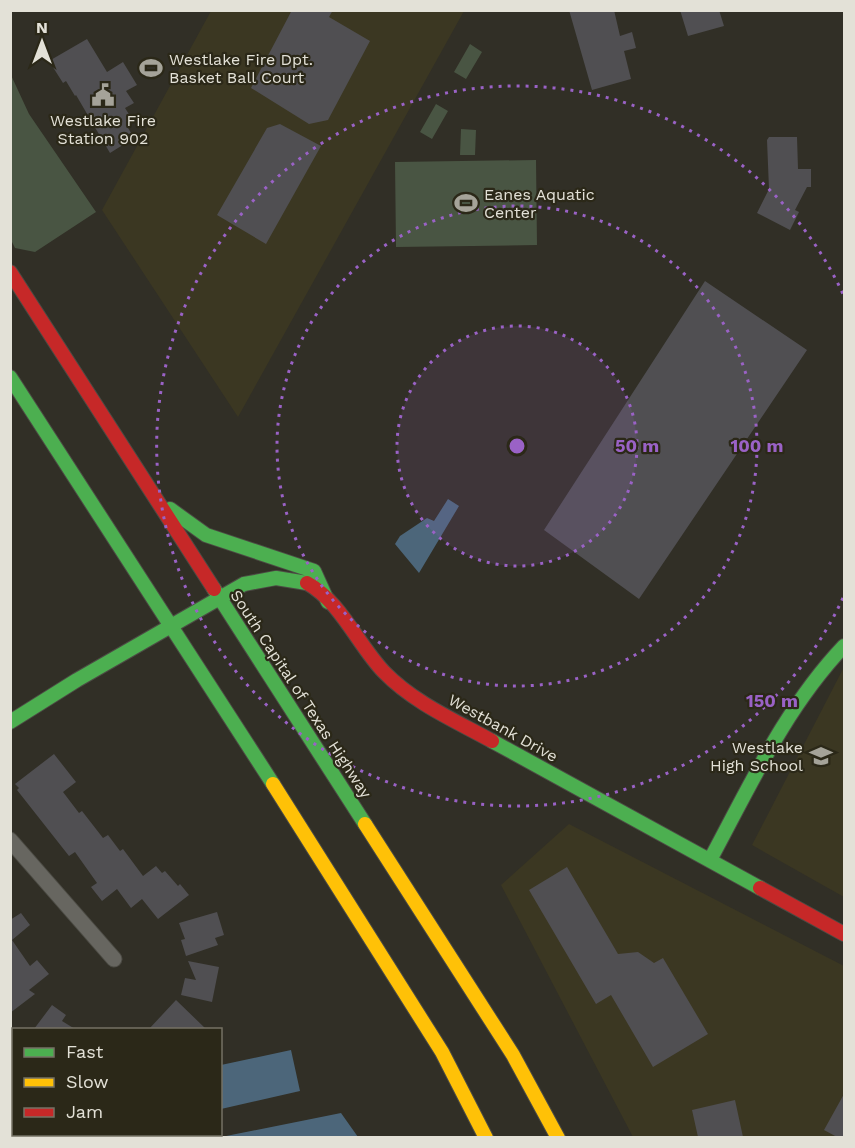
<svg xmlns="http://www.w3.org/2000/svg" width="855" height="1148" viewBox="0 0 855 1148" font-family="'Work Sans',sans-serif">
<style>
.built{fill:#3b3722}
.green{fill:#495543}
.water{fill:#4c667a}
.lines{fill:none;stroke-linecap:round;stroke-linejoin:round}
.stream{stroke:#4c667a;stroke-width:4.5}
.building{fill:#504f52}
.street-casing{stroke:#4c4b44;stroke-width:17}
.fast-casing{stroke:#4c4b44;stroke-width:16}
.slow-casing{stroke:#4c4b44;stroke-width:16}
.jam-casing{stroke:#4c4b44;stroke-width:16}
.street{stroke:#676660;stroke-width:15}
.fast{stroke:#4caf50;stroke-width:14}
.slow{stroke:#ffc107;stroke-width:14}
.jam{stroke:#c62828;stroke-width:14}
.ring{fill:none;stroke:#9a62c6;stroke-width:3;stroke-dasharray:3 6}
.labels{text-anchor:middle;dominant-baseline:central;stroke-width:4.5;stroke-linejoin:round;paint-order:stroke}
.poi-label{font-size:16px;fill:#e3e1d7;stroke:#2b2818;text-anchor:start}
.street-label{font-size:16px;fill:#e3e1d7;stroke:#2b2818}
.centre{fill:#9a62c6;stroke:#2b2818;stroke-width:3}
.ring-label{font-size:18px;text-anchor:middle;font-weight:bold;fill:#9a62c6;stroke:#2b2818;stroke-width:4.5;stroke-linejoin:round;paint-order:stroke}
</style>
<rect width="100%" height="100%" fill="#312f26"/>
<path class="built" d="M 211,11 L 464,11 L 238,417 L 102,210 Z
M 844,667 L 844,897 L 752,845 Z
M 569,824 L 844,966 L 844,1137 L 633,1137 L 501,885 Z"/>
<path class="green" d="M 470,44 L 482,52 L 466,79 L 454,72 Z
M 10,73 L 29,114 L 96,212 L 35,252 L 15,248 L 11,240 Z
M 436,104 L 448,111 L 432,139 L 420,132 Z
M 461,129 L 476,130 L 475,155 L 460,155 Z
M 536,160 L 537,245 L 396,247 L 395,162 Z"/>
<path class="water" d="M 448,499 L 459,506 L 419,573 L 395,544 L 400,536 L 427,518 L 434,521 Z
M 291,1050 L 300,1091 L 221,1109 L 221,1065 Z
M 341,1113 L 358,1137 L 221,1137 Z"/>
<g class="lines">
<path class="stream" d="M 10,1120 L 14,1121
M 57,1134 L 66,1138"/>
</g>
<path class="building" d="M 292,10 L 333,10 L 329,17 L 370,41 L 328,120 L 309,124 L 251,88 Z
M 569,10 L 614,10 L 620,36 L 632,32 L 636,48 L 624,51 L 631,79 L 592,90 Z
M 680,10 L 719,10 L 724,26 L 688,36 Z
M 87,39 L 107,72 L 123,62 L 137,85 L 126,91 L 134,103 L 125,108 L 134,122 L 127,126 L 134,138 L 110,153 L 76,95 L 75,96 L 66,81 L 63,83 L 49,61 Z
M 280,124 L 321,146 L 266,244 L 217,215 L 267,128 Z
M 769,137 L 797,137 L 798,169 L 811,169 L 811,187 L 807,187 L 795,210 L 799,212 L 790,230 L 757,213 L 769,189 L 767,140 Z
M 705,281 L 807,350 L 639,599 L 544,530 Z
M 54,754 L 76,782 L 63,792 L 79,813 L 82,811 L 103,838 L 108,835 L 120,851 L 123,849 L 143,876 L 156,866 L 162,873 L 165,871 L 178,886 L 180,884 L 189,895 L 158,919 L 142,899 L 131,908 L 117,889 L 102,901 L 91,887 L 97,883 L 75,852 L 69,856 L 17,790 L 19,788 L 15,784 Z
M 567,867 L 618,954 L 638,952 L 654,963 L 663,958 L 708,1034 L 653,1067 L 611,995 L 596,1004 L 529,890 Z
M 217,912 L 224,935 L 215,938 L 218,945 L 186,956 L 181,940 L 185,939 L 179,923 Z
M 21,913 L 30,925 L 12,940 L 30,966 L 37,960 L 49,974 L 29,990 L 35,994 L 10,1013 L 10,920 Z
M 188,961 L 219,967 L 212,1002 L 181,995 L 185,978 L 196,980 Z
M 176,1000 L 206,1029 L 149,1029 Z
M 52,1005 L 66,1015 L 62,1021 L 75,1029 L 34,1029 Z
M 844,1094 L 844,1137 L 837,1137 L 824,1130 Z
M 735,1100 L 743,1137 L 698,1137 L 692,1110 Z"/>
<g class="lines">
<g class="street-casing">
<path id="street" d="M 10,840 L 114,959"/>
</g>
<g class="fast-casing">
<path id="fast" d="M 10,377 L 273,784
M 170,509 L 206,535 L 314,571 L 328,602
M 214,589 L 365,824
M 10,722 L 77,680 L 244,584 L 276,578 L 307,583
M 492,741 L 760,888
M 710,860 C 750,786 785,708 844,646"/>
</g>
<g class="slow-casing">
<path id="slow" d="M 273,784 L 442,1052 L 486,1138
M 365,824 L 513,1055 L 558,1138"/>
</g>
<g class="jam-casing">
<path id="jam" d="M 10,272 L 214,589
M 307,583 C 341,602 358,645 384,672 C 414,703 456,721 492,741
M 760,888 L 844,934"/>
</g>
<use href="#street" class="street"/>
<use href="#fast" class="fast"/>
<use href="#slow" class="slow"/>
<use href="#jam" class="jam"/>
</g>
<circle cx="517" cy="446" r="120" fill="#9a62c6" fill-opacity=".12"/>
<g class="ring">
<circle cx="517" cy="446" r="120"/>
<circle cx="517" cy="446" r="240"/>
<path d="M843 598A360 360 0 1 1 843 294"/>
</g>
<defs>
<g id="stadium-bare" transform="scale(1.8)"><path d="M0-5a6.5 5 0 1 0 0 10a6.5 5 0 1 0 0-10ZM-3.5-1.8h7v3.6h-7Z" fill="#a5a399" stroke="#2b2818" stroke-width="2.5" paint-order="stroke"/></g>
<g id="civic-bare" transform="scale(1.8)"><path d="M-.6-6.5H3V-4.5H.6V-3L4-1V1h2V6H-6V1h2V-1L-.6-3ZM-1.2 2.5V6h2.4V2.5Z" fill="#a5a399" stroke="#2b2818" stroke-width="2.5" paint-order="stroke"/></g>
<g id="school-bare" transform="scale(1.8)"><path d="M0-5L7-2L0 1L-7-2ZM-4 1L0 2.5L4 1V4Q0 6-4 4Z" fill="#a5a399" stroke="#2b2818" stroke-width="2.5" paint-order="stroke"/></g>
</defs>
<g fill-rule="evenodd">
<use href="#stadium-bare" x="151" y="68"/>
<use href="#civic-bare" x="103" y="95"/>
<use href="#stadium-bare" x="466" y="203"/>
<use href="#school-bare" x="821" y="756"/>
</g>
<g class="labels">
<g class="poi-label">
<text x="169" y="59">Westlake Fire Dpt.<tspan x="169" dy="18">Basket Ball Court</tspan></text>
<text x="103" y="120" text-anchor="middle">Westlake Fire<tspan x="103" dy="18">Station 902</tspan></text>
<text x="484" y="194">Eanes Aquatic<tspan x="484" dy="18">Center</tspan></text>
<text x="803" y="747" text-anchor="end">Westlake<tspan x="803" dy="18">High School</tspan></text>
</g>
<g class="street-label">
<text transform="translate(301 694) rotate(57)">South Capital of Texas Highway</text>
<text transform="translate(503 728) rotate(29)">Westbank Drive</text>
</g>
</g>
<circle cx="517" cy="446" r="9" class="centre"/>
<g class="ring-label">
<text x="637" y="452">50 m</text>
<text x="757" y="452">100 m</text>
<text x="772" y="707">150 m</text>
</g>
<rect width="855" height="1148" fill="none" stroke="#e3e1d7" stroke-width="24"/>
<rect x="12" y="1028" width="210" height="108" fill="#2b2818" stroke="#757264" stroke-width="1.5"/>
<rect x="24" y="1048" width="30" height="9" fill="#4caf50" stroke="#757264" stroke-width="1.5"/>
<text x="66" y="1058" font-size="18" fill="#e3e1d7">Fast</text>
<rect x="24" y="1078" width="30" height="9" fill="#ffc107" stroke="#757264" stroke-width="1.5"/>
<text x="66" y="1088" font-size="18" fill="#e3e1d7">Slow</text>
<rect x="24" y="1108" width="30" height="9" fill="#c62828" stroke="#757264" stroke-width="1.5"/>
<text x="66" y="1118" font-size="18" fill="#e3e1d7">Jam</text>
<g transform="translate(42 42)" stroke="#2b2818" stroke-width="4.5" paint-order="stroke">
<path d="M0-4.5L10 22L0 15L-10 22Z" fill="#e3e1d7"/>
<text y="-9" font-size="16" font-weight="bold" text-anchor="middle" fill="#e3e1d7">N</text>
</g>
</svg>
